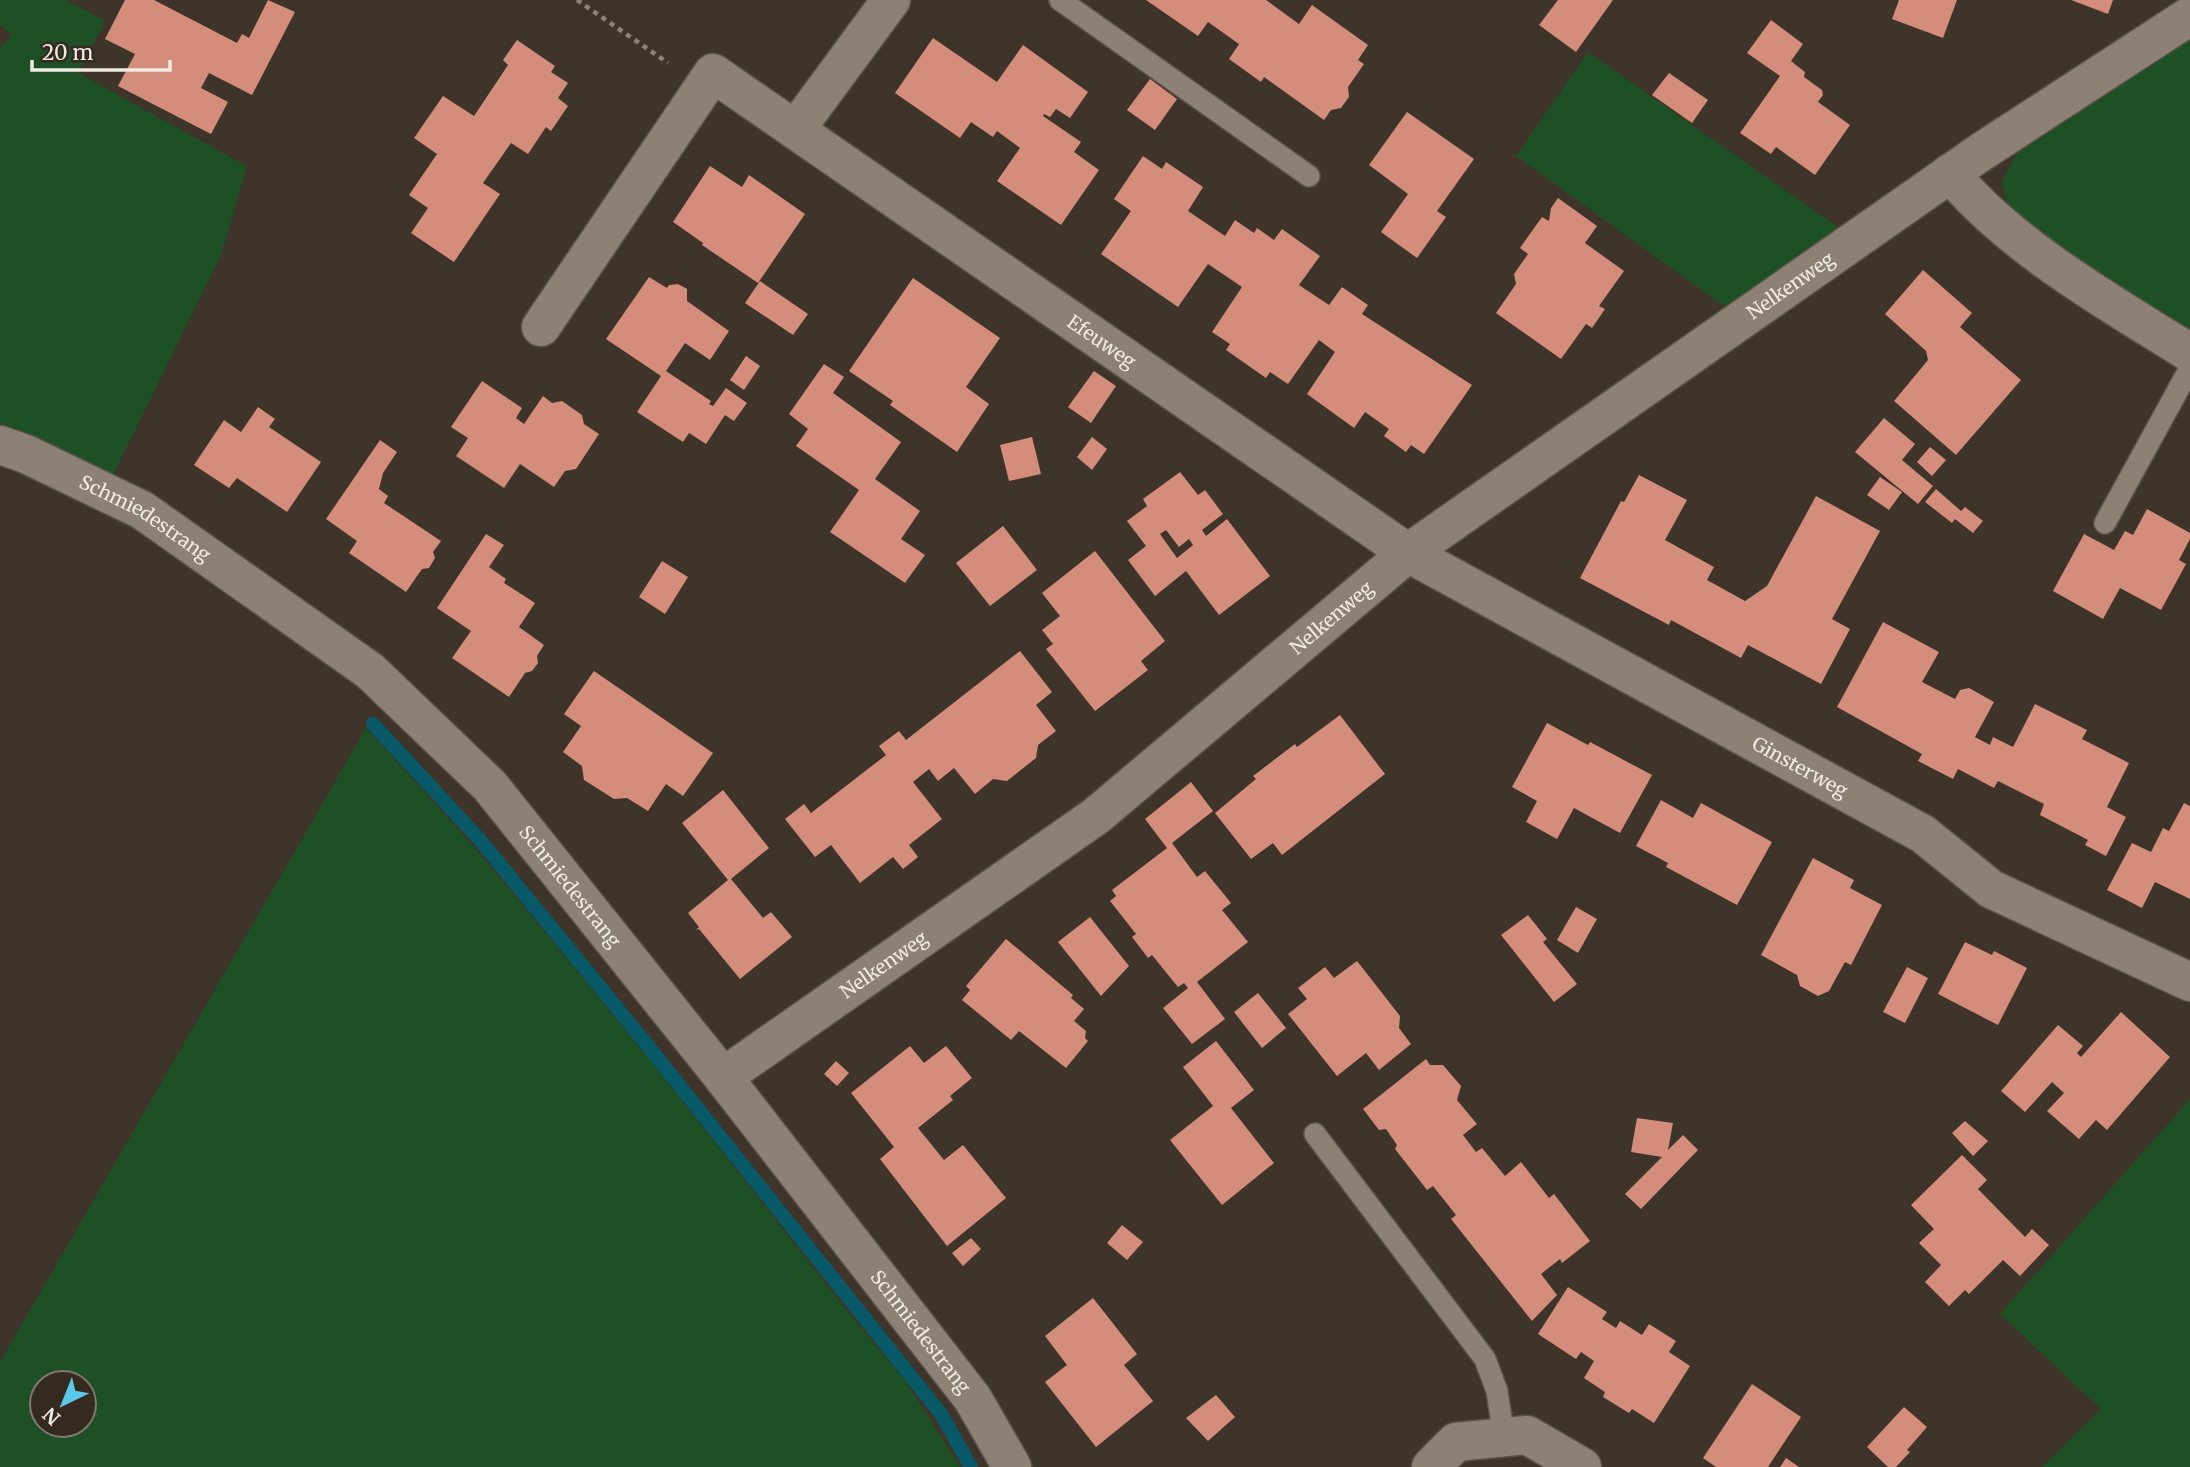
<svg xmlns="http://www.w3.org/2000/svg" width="2190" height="1467" viewBox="0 0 2190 1467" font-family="Merriweather,serif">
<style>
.green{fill:#1d5025;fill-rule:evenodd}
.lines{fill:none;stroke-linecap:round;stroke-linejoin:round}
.stream{stroke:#085a68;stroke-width:14}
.building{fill:#d38d7a;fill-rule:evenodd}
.lane-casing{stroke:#5a5248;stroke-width:24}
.street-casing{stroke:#5a5248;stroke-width:41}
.path{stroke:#8c837a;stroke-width:4.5;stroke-dasharray:5 5;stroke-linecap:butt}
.lane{stroke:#8d8175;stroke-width:21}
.street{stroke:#8d8175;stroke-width:38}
.labels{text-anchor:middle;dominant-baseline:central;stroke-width:7;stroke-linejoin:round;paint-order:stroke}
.street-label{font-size:19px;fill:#f1eae3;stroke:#342a20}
</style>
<rect width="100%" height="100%" fill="#3f342a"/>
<path class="green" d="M 0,0 L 66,0 L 105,21 L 78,73 L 247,166 L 221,255 L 113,475 L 0,424 L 0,48 L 12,35 L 0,24 Z
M 2190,40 L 2190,336 L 2008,211 L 2002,181 L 2017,153 Z
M 1588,52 L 1839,228 L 1728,309 L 1516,156 Z
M 366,728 L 477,850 L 642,1050 L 848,1312 L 906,1382 L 960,1467 L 0,1467 L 0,1362 ZM 42,1383 L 84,1383 L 84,1425 L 42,1425 Z
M 2190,1099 L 2190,1467 L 2042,1467 L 2101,1409 L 2000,1314 Z"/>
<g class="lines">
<path class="stream" d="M 373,724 L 480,840 L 648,1046 L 941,1414 L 971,1467"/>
</g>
<path class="building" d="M 125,0 L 154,0 L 237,43 L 242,34 L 249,38 L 268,0 L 295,12 L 252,95 L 209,73 L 201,88 L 228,102 L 211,134 L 118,86 L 135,54 L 105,39 Z
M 1146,0 L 1266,0 L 1299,24 L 1312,5 L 1368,45 L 1358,60 L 1364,64 L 1348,87 L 1349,97 L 1341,108 L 1331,110 L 1324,120 L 1264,77 L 1261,82 L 1229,59 L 1239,44 L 1208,22 L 1198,36 Z
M 1558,0 L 1613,0 L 1576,52 L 1539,25 Z
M 1899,0 L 1957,0 L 1943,38 L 1892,19 Z
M 2071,0 L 2113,0 L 2108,14 Z
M 1771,20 L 1803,44 L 1791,61 L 1805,72 L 1804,77 L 1822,90 L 1823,95 L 1818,102 L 1850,125 L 1815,175 L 1776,147 L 1771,154 L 1740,133 L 1780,76 L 1747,53 Z
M 933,38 L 997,82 L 1023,45 L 1088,92 L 1070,118 L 1056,109 L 1050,117 L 1044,114 L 1043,116 L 1081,142 L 1074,152 L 1099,170 L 1061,225 L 997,181 L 1020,148 L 997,131 L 993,137 L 971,122 L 960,138 L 895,93 Z
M 517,40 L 555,66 L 551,72 L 568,83 L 558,98 L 568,106 L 551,131 L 546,127 L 528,154 L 511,143 L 483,183 L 500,194 L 454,262 L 411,233 L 428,208 L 409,195 L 437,154 L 414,138 L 443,96 L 474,116 L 508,65 L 503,60 Z
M 1669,73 L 1708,100 L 1692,123 L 1652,95 Z
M 1150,79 L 1177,99 L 1155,130 L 1127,110 Z
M 1407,112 L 1474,159 L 1437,211 L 1446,217 L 1417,258 L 1381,232 L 1408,194 L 1369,165 Z
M 1143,156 L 1162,169 L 1166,162 L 1203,187 L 1188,211 L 1225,236 L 1235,220 L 1254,233 L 1257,228 L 1274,240 L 1282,229 L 1320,256 L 1299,285 L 1329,305 L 1342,287 L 1368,305 L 1362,314 L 1472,385 L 1424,454 L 1411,445 L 1406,452 L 1384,436 L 1389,429 L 1365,412 L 1354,428 L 1307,394 L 1335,352 L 1319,340 L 1288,384 L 1270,372 L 1266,378 L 1226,350 L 1230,344 L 1212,332 L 1242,287 L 1208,264 L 1178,307 L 1101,254 L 1131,211 L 1114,199 Z
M 710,166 L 742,187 L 749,175 L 805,214 L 758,283 L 702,245 L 703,243 L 673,222 Z
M 1558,198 L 1597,226 L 1585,243 L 1624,271 L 1599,306 L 1605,309 L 1592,328 L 1586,324 L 1561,359 L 1496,313 L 1516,284 L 1514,274 L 1528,254 L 1520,248 L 1542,217 L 1549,221 L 1551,208 Z
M 1923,270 L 1972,313 L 1960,327 L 2021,380 L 1956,455 L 1894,401 L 1928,360 L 1926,351 L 1885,314 Z
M 649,277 L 667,288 L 669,285 L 678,284 L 687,289 L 687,301 L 729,331 L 710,360 L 685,343 L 666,371 L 711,401 L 709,404 L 713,406 L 726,388 L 747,403 L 734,421 L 725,415 L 706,444 L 689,433 L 683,442 L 637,412 L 661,376 L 606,339 Z
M 913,278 L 1000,338 L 966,387 L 989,404 L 957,452 L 890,405 L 893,401 L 849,371 Z
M 760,281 L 808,314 L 793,335 L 745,303 Z
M 746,356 L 760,366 L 744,390 L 730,380 Z
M 824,364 L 844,377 L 833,393 L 901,442 L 875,479 L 920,511 L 901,539 L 925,555 L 905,583 L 830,532 L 859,490 L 796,446 L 808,429 L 789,414 Z
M 1094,371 L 1116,386 L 1091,423 L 1068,407 Z
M 482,381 L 522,408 L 516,418 L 524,424 L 543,396 L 552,403 L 562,401 L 582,415 L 584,424 L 599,434 L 576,469 L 565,471 L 554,487 L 520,464 L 504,488 L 456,456 L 468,438 L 451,427 Z
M 258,407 L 275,419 L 269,427 L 321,462 L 287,512 L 237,478 L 229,488 L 194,465 L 224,420 L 241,432 Z
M 1884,418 L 1915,444 L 1902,460 L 1933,486 L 1918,504 L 1855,452 Z
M 1032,437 L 1041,474 L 1009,481 L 1000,445 Z
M 1092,437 L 1107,449 L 1092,470 L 1077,457 Z
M 380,440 L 397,452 L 383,473 L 379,489 L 388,496 L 384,503 L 441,541 L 433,552 L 435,558 L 429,568 L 422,569 L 406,592 L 349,553 L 357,541 L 326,519 Z
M 1930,447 L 1946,460 L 1932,476 L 1917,462 Z
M 1180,472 L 1198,495 L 1205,490 L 1223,514 L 1202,530 L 1206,536 L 1227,519 L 1270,576 L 1219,615 L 1186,571 L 1155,596 L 1128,560 L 1146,546 L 1127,521 L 1147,506 L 1143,499 ZM 1166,530 L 1179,547 L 1189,539 L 1193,545 L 1177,558 L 1160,534 Z
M 1639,475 L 1687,500 L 1665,540 L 1714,567 L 1707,580 L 1745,601 L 1767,586 L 1816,496 L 1880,531 L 1832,619 L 1850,629 L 1821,684 L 1748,645 L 1741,658 L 1671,620 L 1669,625 L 1580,578 L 1621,501 L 1624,502 Z
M 1880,477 L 1902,492 L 1889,510 L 1867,495 Z
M 1936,489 L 1961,511 L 1965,507 L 1983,521 L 1973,533 L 1955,519 L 1952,523 L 1925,502 Z
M 2147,509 L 2190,533 L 2190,539 L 2179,560 L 2186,564 L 2161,610 L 2120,588 L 2103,619 L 2053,591 L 2084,534 L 2114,550 L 2125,531 L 2133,535 Z
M 1003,526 L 1037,570 L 990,606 L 956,563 Z
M 486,534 L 504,545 L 489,567 L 506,579 L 504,583 L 535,603 L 519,627 L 544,645 L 537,656 L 538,663 L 532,671 L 525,673 L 509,697 L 452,658 L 471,631 L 437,608 Z
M 1095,551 L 1165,641 L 1141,661 L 1148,670 L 1095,711 L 1046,649 L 1053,644 L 1042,630 L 1060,616 L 1042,593 Z
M 662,561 L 688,577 L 665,614 L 639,597 Z
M 1883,622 L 1939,652 L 1922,682 L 1955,699 L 1960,690 L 1969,688 L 1994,702 L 1975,737 L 1990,745 L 1993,737 L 2013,747 L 2035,704 L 2087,730 L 2082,739 L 2129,763 L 2107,807 L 2126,817 L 2106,856 L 2085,845 L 2088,840 L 2040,815 L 2044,804 L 1998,781 L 1994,788 L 1958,769 L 1953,779 L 1918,761 L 1922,754 L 1837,707 Z
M 1020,651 L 1052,692 L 1036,705 L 1056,731 L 1038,745 L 1036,758 L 1007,781 L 993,779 L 975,794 L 954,768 L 938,781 L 929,769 L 913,782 L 942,819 L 909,845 L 918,857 L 903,869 L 893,857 L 860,883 L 831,845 L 815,857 L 785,819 L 804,804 L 811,813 L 886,755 L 879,746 L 899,731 L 906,740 Z
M 594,671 L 713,753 L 683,796 L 666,784 L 648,811 L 627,798 L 614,799 L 584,780 L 582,766 L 563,752 L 581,726 L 564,714 Z
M 1340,715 L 1385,774 L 1282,855 L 1273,843 L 1251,859 L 1215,813 L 1256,779 L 1253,776 L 1295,744 L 1297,747 Z
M 1547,723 L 1588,745 L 1590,742 L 1652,775 L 1620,833 L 1574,808 L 1557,839 L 1526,822 L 1537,801 L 1512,787 Z
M 1191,782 L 1213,811 L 1172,843 L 1197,877 L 1205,871 L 1231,903 L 1222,910 L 1248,942 L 1197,982 L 1225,1019 L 1192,1044 L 1163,1008 L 1188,988 L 1184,983 L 1178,987 L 1152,955 L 1148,958 L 1132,937 L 1136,934 L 1110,901 L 1116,896 L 1112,890 L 1167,848 L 1145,819 Z
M 723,790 L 769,848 L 731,879 L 763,918 L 771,912 L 792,937 L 740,979 L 699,929 L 696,930 L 699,927 L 688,913 L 728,880 L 682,823 Z
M 1661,800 L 1693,818 L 1701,803 L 1772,842 L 1737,905 L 1666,867 L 1668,863 L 1636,846 Z
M 2184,803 L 2190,806 L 2190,899 L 2155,882 L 2142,908 L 2107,890 L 2132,843 L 2151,852 L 2163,828 L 2169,831 Z
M 1813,858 L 1854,880 L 1850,888 L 1882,905 L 1851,965 L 1845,962 L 1829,991 L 1818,996 L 1800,986 L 1797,975 L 1761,955 Z
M 1576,907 L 1597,919 L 1578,953 L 1557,940 Z
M 1528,915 L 1547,939 L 1543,942 L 1577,984 L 1554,1002 L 1501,935 Z
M 1090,917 L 1129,966 L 1101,996 L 1058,942 Z
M 1006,939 L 1073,995 L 1071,998 L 1084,1009 L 1074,1021 L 1086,1031 L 1085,1038 L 1088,1041 L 1066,1068 L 1019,1031 L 1011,1040 L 962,1000 L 970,990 L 966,986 Z
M 1965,942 L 1992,955 L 1994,951 L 2027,968 L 1998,1025 L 1938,994 Z
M 1357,961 L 1400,1016 L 1399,1028 L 1411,1044 L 1379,1070 L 1366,1053 L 1337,1076 L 1288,1014 L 1307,999 L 1298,988 L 1325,967 L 1334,978 Z
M 1907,967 L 1928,978 L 1905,1023 L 1883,1012 Z
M 1258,993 L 1286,1028 L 1262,1048 L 1234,1012 Z
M 2121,1012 L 2170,1057 L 2107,1130 L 2096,1120 L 2079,1139 L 2047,1111 L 2064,1093 L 2052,1082 L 2025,1112 L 2001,1091 L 2058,1025 L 2083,1046 L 2077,1053 L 2081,1057 Z
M 1216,1041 L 1254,1090 L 1231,1108 L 1274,1163 L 1222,1205 L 1170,1140 L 1213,1106 L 1183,1067 Z
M 910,1046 L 924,1063 L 946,1046 L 972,1078 L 950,1096 L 953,1100 L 918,1128 L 944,1160 L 963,1145 L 1006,1198 L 947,1246 L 880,1159 L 894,1147 L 851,1093 Z
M 1426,1059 L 1430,1065 L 1443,1065 L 1461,1086 L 1457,1100 L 1477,1124 L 1463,1135 L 1476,1152 L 1482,1148 L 1505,1176 L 1521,1162 L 1549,1198 L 1554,1194 L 1590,1241 L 1562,1263 L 1560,1259 L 1541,1274 L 1557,1295 L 1532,1321 L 1451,1219 L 1456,1215 L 1433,1186 L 1427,1190 L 1395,1149 L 1397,1145 L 1386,1129 L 1379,1130 L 1363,1109 Z
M 836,1061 L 849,1073 L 837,1086 L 824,1074 Z
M 1637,1118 L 1673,1123 L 1668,1150 L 1683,1135 L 1698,1150 L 1641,1209 L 1625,1194 L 1662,1157 L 1631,1152 Z
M 1965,1121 L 1988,1141 L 1973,1156 L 1952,1133 Z
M 1962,1155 L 1987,1180 L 1978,1189 L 2025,1237 L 2032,1229 L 2049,1245 L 2020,1276 L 2003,1260 L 1969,1294 L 1965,1290 L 1949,1306 L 1925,1282 L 1941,1265 L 1919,1243 L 1934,1229 L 1911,1205 Z
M 1122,1225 L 1143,1242 L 1127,1260 L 1107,1243 Z
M 971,1238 L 981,1249 L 963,1266 L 952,1253 Z
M 1568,1287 L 1607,1312 L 1602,1319 L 1616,1328 L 1620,1321 L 1642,1335 L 1649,1324 L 1676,1341 L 1669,1352 L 1690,1366 L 1654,1423 L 1632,1409 L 1629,1413 L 1603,1397 L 1605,1392 L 1584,1378 L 1594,1361 L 1581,1352 L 1576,1359 L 1538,1334 Z
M 1093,1298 L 1137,1354 L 1124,1365 L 1153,1401 L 1096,1447 L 1045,1382 L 1067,1365 L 1045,1336 Z
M 1752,1384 L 1801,1417 L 1768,1467 L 1716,1467 L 1703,1458 Z
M 1216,1395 L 1235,1417 L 1208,1441 L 1186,1418 Z
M 1904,1407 L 1927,1427 L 1907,1450 L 1910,1452 L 1896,1467 L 1888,1467 L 1867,1447 Z
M 1786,1458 L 1799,1467 L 1780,1467 Z"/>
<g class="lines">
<g class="lane-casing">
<path id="lane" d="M 1060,0 L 1309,176
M 2105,523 L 2190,368
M 1315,1134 L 1485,1359 L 1497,1391 L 1504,1437"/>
</g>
<g class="street-casing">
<g id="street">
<path d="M 796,129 L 891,0"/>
<path d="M 1950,173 C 2011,247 2109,302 2190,353"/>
<path id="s1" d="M 541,327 L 713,73 L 1408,553 L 1923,834 L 1991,889 L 2190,982"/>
<path id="s2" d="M 0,445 L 26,454 L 142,510 L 370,671 L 490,786 L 723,1077 L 973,1399 L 1012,1467"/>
<path id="s3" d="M 723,1077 L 1096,816 L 1408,553 L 1981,152 L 2190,16"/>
<path d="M 1431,1467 L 1456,1442 L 1527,1435 L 1582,1467"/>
</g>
</g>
<path class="path" d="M 577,0 L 668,63"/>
<use href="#lane" class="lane"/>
<use href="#street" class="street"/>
</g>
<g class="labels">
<g class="street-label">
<text stroke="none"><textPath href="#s3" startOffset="1330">Nelkenweg</textPath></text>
<text stroke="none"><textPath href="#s1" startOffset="779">Efeuweg</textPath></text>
<text stroke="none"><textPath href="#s2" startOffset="163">Schmiedestrang</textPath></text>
<text stroke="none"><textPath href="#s3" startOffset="763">Nelkenweg</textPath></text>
<text stroke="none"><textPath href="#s1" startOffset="1598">Ginsterweg</textPath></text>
<text stroke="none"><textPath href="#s2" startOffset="730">Schmiedestrang</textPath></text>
<text stroke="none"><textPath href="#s3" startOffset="196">Nelkenweg</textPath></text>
<text stroke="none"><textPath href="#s2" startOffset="1297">Schmiedestrang</textPath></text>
</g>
</g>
<g transform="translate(63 1404) rotate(223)"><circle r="33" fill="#342a20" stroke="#80776e" stroke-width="2"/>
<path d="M0-5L12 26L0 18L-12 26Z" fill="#5dc7e8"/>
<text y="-10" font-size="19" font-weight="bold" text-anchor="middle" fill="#f1eae3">N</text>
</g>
<path d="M32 60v10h138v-10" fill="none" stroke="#f1eae3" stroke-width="3.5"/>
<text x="42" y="60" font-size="21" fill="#f1eae3" stroke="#342a20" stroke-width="5" paint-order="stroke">20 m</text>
</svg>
